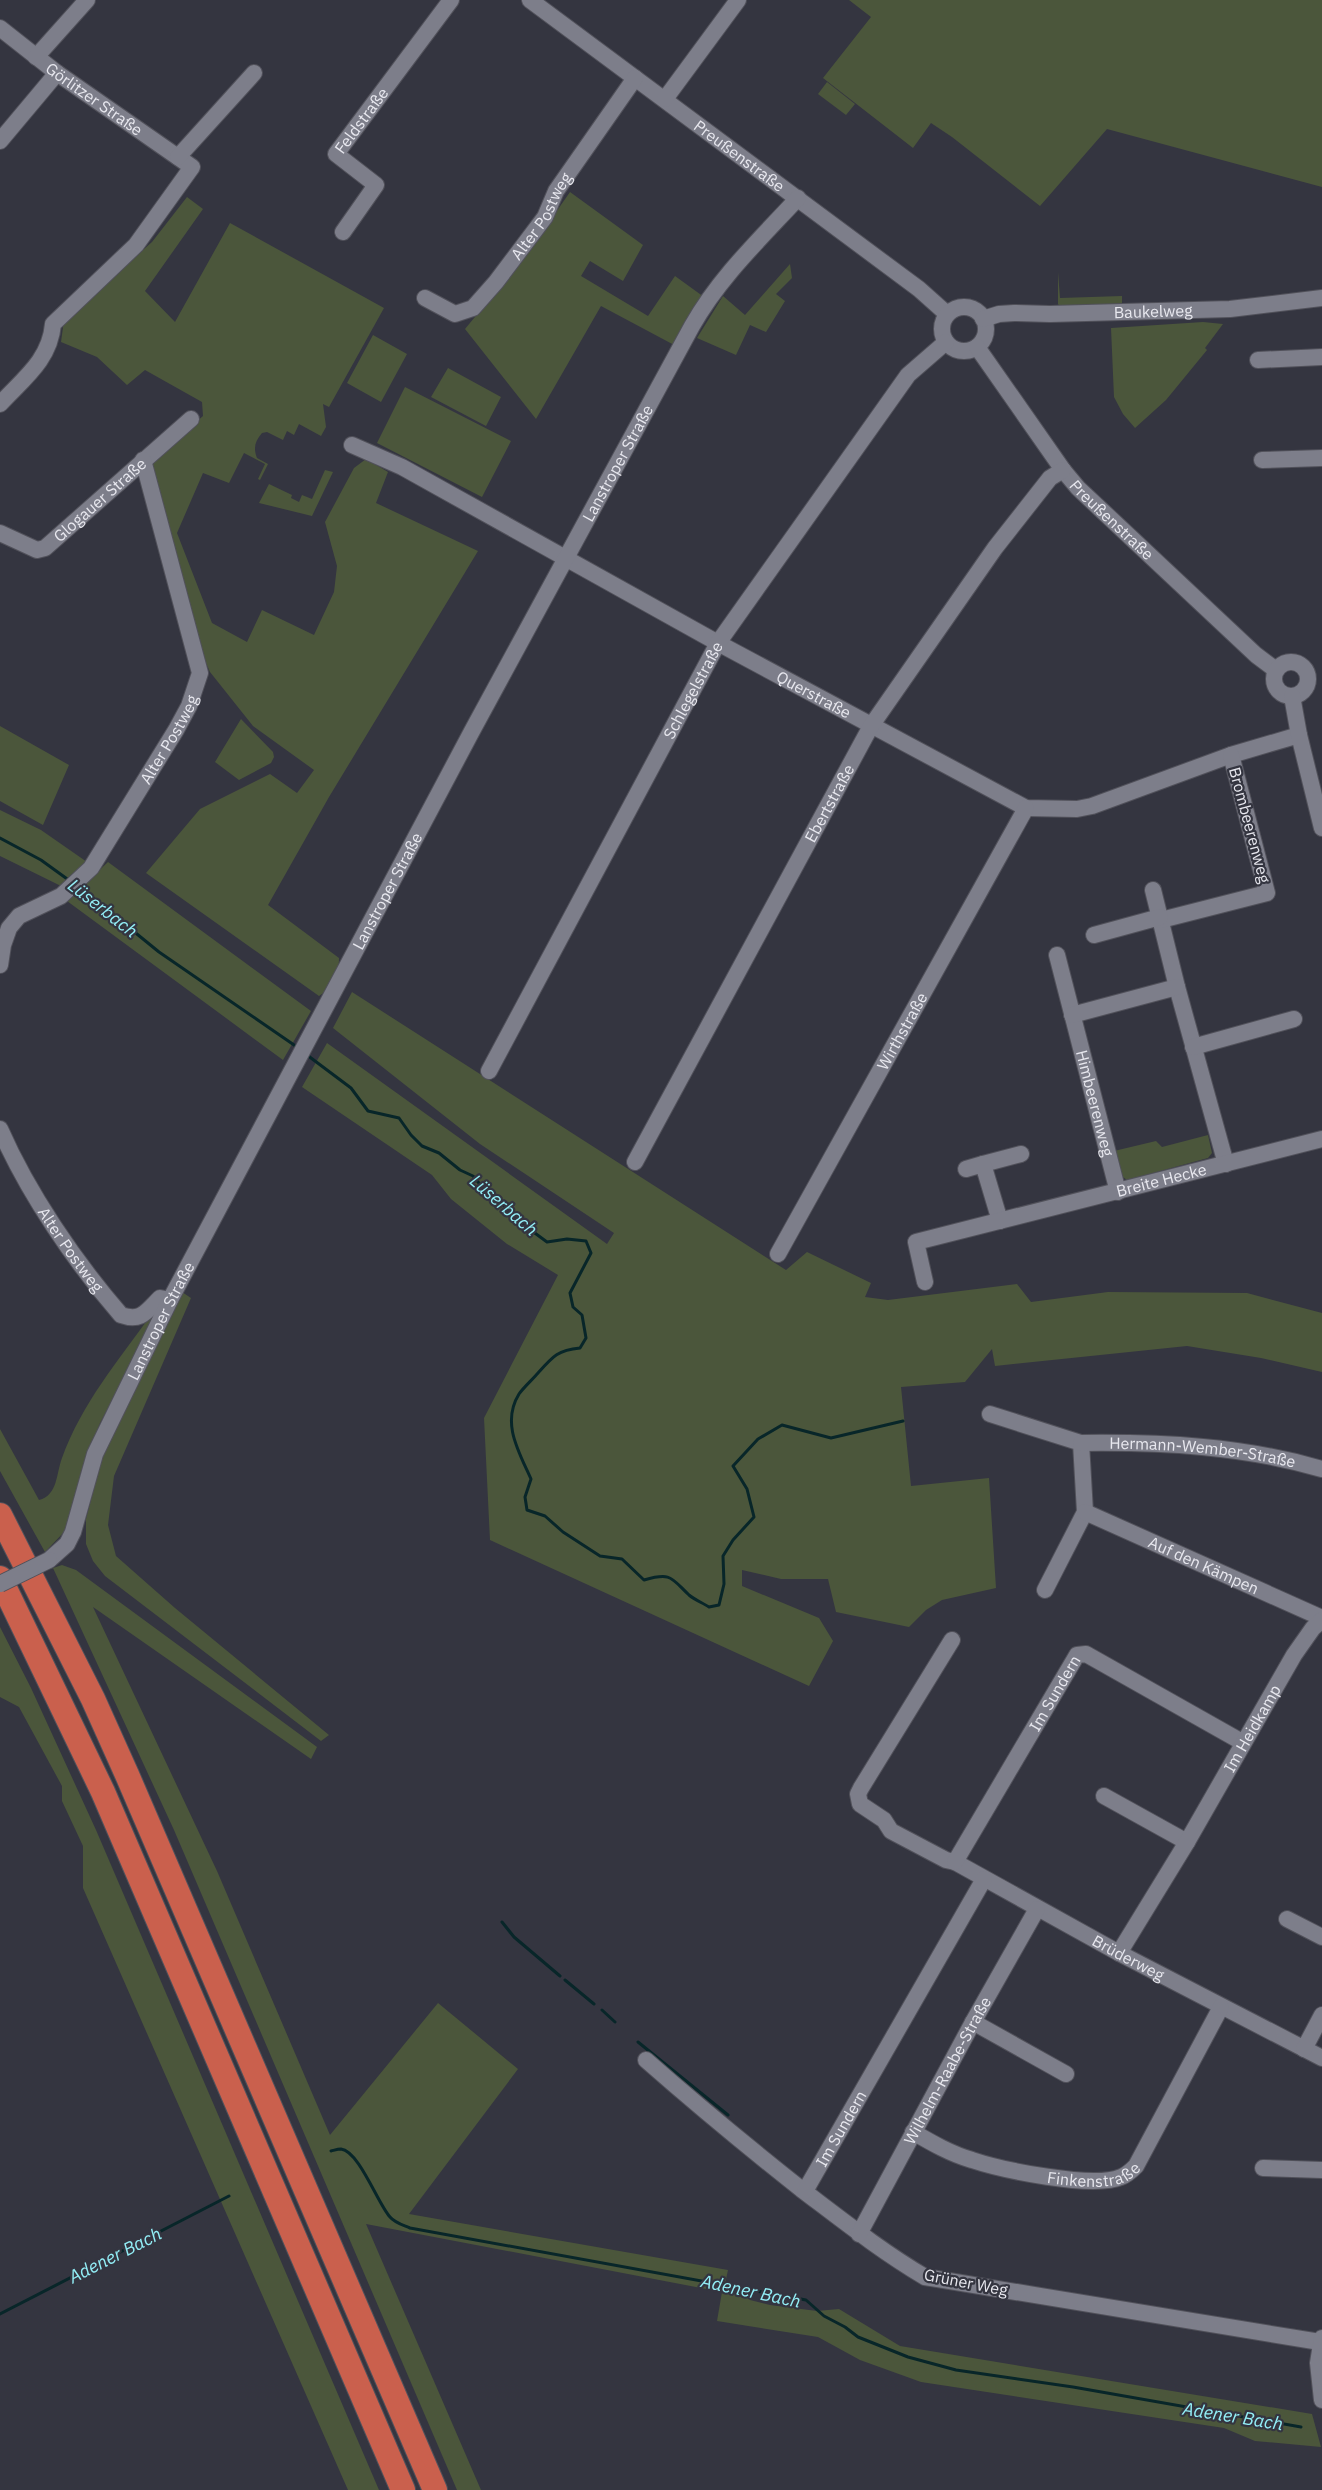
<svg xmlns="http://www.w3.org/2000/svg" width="1322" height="2490" viewBox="0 0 1322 2490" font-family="'IBM Plex Sans',sans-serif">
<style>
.green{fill:#4b563b}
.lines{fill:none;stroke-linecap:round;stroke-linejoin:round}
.stream{stroke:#082629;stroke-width:3}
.minor-casing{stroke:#51515a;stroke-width:18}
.highway-casing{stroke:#51515a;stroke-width:26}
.minor{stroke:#7d7e8a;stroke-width:16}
.highway{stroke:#ca604d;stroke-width:24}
.minor-bridge-casing{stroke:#51515a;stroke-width:18;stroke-linecap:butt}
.minor-bridge{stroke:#7d7e8a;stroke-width:16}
.labels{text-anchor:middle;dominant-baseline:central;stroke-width:4.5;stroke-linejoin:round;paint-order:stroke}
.street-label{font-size:16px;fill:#e8e8ef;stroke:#343540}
.water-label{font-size:18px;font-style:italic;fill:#93eff7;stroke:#343540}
</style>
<rect width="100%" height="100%" fill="#343540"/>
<path class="green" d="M 849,0 L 1322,0 L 1322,187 L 1107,129 L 1040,206 L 952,137 L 931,123 L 913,148 L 823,78 L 871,17 Z
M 827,82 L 855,104 L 846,115 L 818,94 Z
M 570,192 L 643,245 L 623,281 L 590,261 L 581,276 L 648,316 L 675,276 L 704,297 L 676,346 L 601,306 L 536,419 L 465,329 L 526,255 Z
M 187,197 L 203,209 L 145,291 L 175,322 L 230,223 L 384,308 L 329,407 L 323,404 L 326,427 L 321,436 L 299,424 L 294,435 L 287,431 L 283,440 L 267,432 L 262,433 C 255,441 253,448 257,458 L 268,464 L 260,480 L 258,479 L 265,464 L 244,453 L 229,483 L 203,473 L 177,533 L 212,623 L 247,642 L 262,610 L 314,635 L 334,592 L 337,566 L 325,522 L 354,468 L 366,459 L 388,472 L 376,503 L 478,551 L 329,797 L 268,905 L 339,958 L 338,983 L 319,996 L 146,873 L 200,809 L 270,774 L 297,793 L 314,770 L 253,726 L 210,672 L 191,629 L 151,460 L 203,416 L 202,402 L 145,370 L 127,385 L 97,357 L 61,342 L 64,320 L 152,242 Z
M 790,264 L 792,278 L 776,294 L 785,301 L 766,332 L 750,325 L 736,355 L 697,338 L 723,296 L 745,315 Z
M 1058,272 L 1060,298 L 1122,296 L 1122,307 L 1061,308 L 1058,304 Z
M 1203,322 L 1223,324 L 1205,348 L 1207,350 L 1166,400 L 1135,428 L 1123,414 L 1114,397 L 1111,328 Z
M 373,335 L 407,354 L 381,402 L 347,383 Z
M 448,368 L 501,397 L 486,426 L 431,397 Z
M 405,387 L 511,441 L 482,497 L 377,443 Z
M 325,470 L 333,472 L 312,516 L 259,503 L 269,484 L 292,495 L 291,498 L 299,502 L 302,495 L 312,499 Z
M 241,719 L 273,752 L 274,757 L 271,763 L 239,780 L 215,762 Z
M 0,726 L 69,765 L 43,825 L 0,801 Z
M 0,810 L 41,830 L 87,862 L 61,886 L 0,856 Z
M 108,862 L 311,1011 L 283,1060 L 67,901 Z
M 352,992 L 786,1270 L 807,1252 L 871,1283 L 865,1297 L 888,1300 L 1017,1284 L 1031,1302 L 1108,1292 L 1247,1293 L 1322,1313 L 1322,1372 L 1261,1358 L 1187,1346 L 995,1366 L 992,1349 L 965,1382 L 901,1387 L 911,1486 L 989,1478 L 996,1588 L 942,1600 L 926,1610 L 909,1627 L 836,1612 L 828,1579 L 781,1579 L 742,1570 L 742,1586 L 819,1618 L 833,1641 L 809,1686 L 490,1540 L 484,1418 L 558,1275 L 507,1244 L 451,1199 L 432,1175 L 302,1087 L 327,1043 L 607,1244 L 614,1233 L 480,1144 L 333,1028 Z
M 1208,1135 L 1212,1153 L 1208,1158 L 1127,1180 L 1120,1175 L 1114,1151 L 1156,1141 L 1162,1147 Z
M 182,1292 L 191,1298 L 114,1476 L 108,1525 L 116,1556 L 175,1608 L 329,1735 L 321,1741 L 105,1576 L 93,1561 L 86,1544 L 86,1519 L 103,1453 Z
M 151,1315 L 155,1320 L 100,1423 L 81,1472 L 73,1507 L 65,1531 L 45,1552 L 0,1471 L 0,1429 L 39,1500 C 58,1495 56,1474 62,1458 C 82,1403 118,1361 151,1315 Z
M 62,1565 L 76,1570 L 317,1747 L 311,1759 L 93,1607 L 217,1871 L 330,2135 L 438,2003 L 518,2069 L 409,2214 L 728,2270 L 725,2284 L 744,2288 L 750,2300 L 770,2305 L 817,2311 L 839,2309 L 900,2346 L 1312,2414 L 1321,2447 L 1255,2441 L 1224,2428 L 921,2382 L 860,2360 L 818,2337 L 717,2321 L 722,2292 L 366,2224 L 481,2490 L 457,2490 L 174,1830 L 53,1568 Z
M 0,1627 L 31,1688 L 96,1830 L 379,2490 L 348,2490 L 83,1888 L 83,1846 L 62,1801 L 62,1786 L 19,1707 L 0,1697 Z"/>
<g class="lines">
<path class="stream" d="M 0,838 L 41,860 L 70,881
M 78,886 L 159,952 L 297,1047
M 307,1055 L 351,1088 L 368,1111 L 399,1118 L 411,1135 L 422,1146 L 439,1153 L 460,1170 L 473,1176 L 489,1195 L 506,1207 L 509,1214 L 547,1242 L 567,1239 L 586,1241 L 591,1253 L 570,1293 L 573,1307 L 582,1315 L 586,1338 L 580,1348 C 558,1350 553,1356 538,1373 C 532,1380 524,1387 519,1394 C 501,1423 519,1452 531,1479 L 525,1497 L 527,1510 L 545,1516 L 563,1532 L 600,1556 L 622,1559 L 644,1580 C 672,1572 671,1578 689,1595 C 695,1600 703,1603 709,1607 L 719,1605 L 724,1584 L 723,1556 L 733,1540 L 754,1517 L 747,1489 L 733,1466 L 758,1439 L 782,1425 L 831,1438 L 903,1421
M 502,1922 L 514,1937 L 560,1976
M 565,1980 L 594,2004
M 602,2010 L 615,2022
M 638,2042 L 728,2115
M 331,2151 C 335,2150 338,2149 341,2149 C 359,2151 378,2204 390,2217 C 395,2223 403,2225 410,2228 L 806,2300 L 824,2316 L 845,2327 L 858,2337 L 908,2357 L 956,2370 L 1073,2387 L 1301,2427
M 0,2314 L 229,2196"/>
<g class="minor-casing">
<g id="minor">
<path id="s1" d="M 530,0 L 919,289 L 947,314"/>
<path id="s2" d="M 0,28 L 57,73 L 192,167 L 136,245 L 53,324 C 50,360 23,379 0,404"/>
<path d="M 36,57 L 87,0"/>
<path d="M 665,99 L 738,0"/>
<path d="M 0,141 L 57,73"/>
<path d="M 178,157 L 254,73"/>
<path id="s3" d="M 343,232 L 376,185 L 336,154 L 451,0"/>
<path id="s4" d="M 425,298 L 455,314 L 473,308 L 496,282 L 545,217 L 556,191 L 635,78"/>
<circle cx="964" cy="329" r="22"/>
<path id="s5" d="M 983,319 L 999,314 L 1014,313 L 1050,314 L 1230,309 L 1322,298"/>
<path id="s6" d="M 977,347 L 1063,470 L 1078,488 L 1256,655 L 1276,670"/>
<path d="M 1258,360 L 1322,357"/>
<path id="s7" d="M 352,445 L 402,467 L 718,643 L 1026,808 L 1077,809 L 1092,806 L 1231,755 L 1299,735"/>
<path d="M 1262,460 L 1322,458"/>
<path id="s8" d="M 0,533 L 37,550 L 45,548 L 191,419"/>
<circle cx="1291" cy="679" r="17"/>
<path d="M 1292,696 L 1299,735 L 1322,828"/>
<path d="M 1153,890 L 1177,987 L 1226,1164"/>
<path d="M 1161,920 L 1267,893 L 1231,755"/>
<path d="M 1094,935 L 1160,917"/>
<path id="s9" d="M 1057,955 L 1118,1192"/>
<path id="s10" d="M 0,965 L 3,945 L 9,928 L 19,916 L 61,896 L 91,868 L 176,730 L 189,706 L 200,673 L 143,460"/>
<path d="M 1072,1015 L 1177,987"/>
<path d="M 1193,1047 L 1294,1019"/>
<path id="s11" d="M 489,1071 L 718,643 L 908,375 L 946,342"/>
<path id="s12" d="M 0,1129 C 28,1193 75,1262 121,1315 C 141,1322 146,1312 160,1298 L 170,1300"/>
<path id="s13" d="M 635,1162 L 871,726 L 995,548 L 1050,478 L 1063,470"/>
<path d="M 983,1164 L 1021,1154"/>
<path d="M 966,1169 L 983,1164 L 1000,1221"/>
<path id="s14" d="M 778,1254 L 1026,808"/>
<path id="s15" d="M 925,1282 L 916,1242 L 1322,1139"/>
<path d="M 990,1414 L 1081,1443 L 1085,1512 L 1045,1590"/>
<path id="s16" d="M 1081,1443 C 1163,1442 1243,1446 1322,1469"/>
<path id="s17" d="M 1085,1512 L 1322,1618"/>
<path id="s18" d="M 49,1560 L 67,1544 L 73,1532 L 95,1454 L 170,1300 L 472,731 L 692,326 C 719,278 760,239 798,198"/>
<path id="s19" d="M 952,1640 L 861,1788 L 858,1794 L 860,1804 L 884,1820 L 891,1831 L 946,1860 L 955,1862 L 1119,1953 L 1322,2058"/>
<path d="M 1104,1796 L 1187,1842"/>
<path id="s20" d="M 955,1862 L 1077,1655 L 1086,1654 L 1242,1742"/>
<path d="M 1287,1919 L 1322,1937"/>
<path id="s21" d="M 1119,1953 L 1187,1842 L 1294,1655 L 1313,1628 L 1322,1620"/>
<path d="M 973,2022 L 1066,2074"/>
<path d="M 1304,2049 L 1322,2015"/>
<path d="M 646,2060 C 696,2104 748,2147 801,2189 C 842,2220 881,2251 925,2277 L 1320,2342"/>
<path id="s22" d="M 913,2132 C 932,2143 951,2154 972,2160 C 1002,2170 1093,2189 1121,2177 C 1127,2175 1132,2170 1136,2166 L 1221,2007"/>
<path d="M 1263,2168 L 1322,2170"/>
<path id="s23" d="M 805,2191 L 984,1879"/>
<path id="s24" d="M 859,2234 L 973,2022 L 1037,1909"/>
<path d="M 1322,2338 L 1318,2363 L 1322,2400"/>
</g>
</g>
<g class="highway-casing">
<path id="highway" d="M 0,1515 L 93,1699 L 128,1777 L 435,2490
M 0,1578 L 103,1792 L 403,2490"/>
</g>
<use href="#minor" class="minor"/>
<use href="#highway" class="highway"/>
<g class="minor-bridge-casing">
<path id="minor-bridge" d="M 0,1584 L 49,1560"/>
</g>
<use href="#minor-bridge" class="minor-bridge"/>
</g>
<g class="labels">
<g class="street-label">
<text stroke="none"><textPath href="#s2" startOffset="118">Görlitzer Straße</textPath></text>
<text stroke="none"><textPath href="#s3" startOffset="150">Feldstraße</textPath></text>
<text stroke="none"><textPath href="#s1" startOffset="261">Preußenstraße</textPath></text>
<text stroke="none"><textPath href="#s4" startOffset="168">Alter Postweg</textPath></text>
<text stroke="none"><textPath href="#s5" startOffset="171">Baukelweg</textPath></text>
<text stroke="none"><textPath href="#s18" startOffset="1239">Lanstroper Straße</textPath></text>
<text stroke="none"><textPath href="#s8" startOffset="122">Glogauer Straße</textPath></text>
<text stroke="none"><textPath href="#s6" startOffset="220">Preußenstraße</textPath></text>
<text stroke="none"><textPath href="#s11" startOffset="432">Schlegelstraße</textPath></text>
<text stroke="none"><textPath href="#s7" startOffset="525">Querstraße</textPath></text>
<text stroke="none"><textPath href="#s10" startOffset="292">Alter Postweg</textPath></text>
<text stroke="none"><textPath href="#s13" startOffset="408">Ebertstraße</textPath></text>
<text transform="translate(1250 825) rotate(75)">Brombeerenweg</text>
<text stroke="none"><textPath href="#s18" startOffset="753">Lanstroper Straße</textPath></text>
<text stroke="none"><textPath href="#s14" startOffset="255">Wirthstraße</textPath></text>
<text stroke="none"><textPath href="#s9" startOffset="153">Himbeerenweg</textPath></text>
<text stroke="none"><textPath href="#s15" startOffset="294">Breite Hecke</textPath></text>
<text stroke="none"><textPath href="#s12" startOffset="140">Alter Postweg</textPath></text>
<text stroke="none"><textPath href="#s18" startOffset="267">Lanstroper Straße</textPath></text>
<text stroke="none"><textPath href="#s16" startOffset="122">Hermann-Wember-Straße</textPath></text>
<text stroke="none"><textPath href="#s17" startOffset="130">Auf den Kämpen</textPath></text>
<text stroke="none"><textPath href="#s20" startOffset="196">Im Sundern</textPath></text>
<text stroke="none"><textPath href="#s21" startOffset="261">Im Heidkamp</textPath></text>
<text stroke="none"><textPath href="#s19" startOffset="502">Brüderweg</textPath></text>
<text stroke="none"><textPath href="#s24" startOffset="186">Wilhelm-Raabe-Straße</textPath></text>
<text stroke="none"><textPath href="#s23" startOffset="72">Im Sundern</textPath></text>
<text stroke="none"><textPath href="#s22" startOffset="190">Finkenstraße</textPath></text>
<text transform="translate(966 2282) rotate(11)">Grüner Weg</text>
</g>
<g class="water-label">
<text transform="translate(103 908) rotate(38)">Lüserbach</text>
<text transform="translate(504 1205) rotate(41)">Lüserbach</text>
<text transform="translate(115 2255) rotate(-27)">Adener Bach</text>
<text transform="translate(751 2291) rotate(12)">Adener Bach</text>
<text transform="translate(1233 2416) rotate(9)">Adener Bach</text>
</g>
</g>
</svg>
